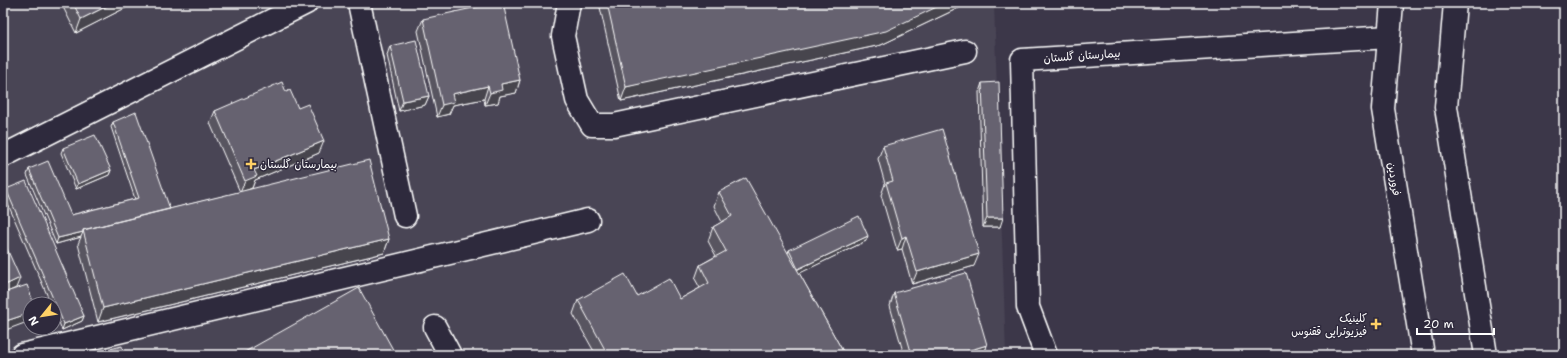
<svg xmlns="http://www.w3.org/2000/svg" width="1567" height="358" viewBox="0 0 1567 358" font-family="'Shantell Sans','Playpen Sans Arabic',sans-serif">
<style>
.built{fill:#494455;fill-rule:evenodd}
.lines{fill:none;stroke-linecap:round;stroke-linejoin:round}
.minor-casing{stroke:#fff;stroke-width:25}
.major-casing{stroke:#fff;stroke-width:25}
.minor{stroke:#2f2a3d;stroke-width:22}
.major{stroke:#2f2a3d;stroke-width:22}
.wall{fill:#585460;stroke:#fff}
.shaded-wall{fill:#47454e;stroke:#fff}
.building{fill:#666270;stroke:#fff}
.poi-dot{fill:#ffd166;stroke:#2f2a3d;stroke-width:1.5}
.labels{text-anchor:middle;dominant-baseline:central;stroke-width:3;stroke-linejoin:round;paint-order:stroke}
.street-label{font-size:11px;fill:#fff;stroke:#2f2a3d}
.poi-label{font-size:11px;fill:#fff;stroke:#2f2a3d;text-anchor:start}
</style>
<rect width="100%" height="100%" fill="#3c3749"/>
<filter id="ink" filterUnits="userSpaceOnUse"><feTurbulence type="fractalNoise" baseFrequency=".025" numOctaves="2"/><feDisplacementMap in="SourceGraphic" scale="8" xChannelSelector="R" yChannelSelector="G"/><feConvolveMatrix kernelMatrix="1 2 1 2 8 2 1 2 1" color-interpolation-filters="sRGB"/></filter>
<g filter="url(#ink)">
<path class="built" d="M 3,3 L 994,3 L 1006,355 L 3,355 ZM 30,304 L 54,304 L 54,328 L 30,328 Z"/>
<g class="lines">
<g class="minor-casing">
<path id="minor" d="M 359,3 L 405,216
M 569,3 L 563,36 L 577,100 L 592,125 L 614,125 L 965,51
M 3,156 L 306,3
M 435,327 L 450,355
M 22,355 L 588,220
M 1046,355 L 1028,307 L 1022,60 L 1389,37"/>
</g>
<g class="major-casing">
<path id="major" d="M 1392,3 L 1383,109 L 1423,355
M 1455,3 L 1446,107 L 1486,355"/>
</g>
<use href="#minor" class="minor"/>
<use href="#major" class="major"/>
</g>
<path class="wall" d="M 61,3 L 132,3 L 131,5 L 76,33 Z
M 599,3 L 969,3 L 881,45 L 621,101 Z
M 423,19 L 520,80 L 516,93 L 500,96 L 498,103 L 485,105 L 484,99 L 453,105 L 449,114 L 437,117 L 418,31 Z
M 390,46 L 429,96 L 425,105 L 399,111 L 387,55 Z
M 982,83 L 1000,227 L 983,227 L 979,92 Z
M 286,92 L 298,108 L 319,153 L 255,180 L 252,188 L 248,190 L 389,239 L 384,253 L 98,322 L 78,244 L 81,237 L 56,244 L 27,175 L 29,169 L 71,215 L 135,199 L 111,127 L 113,122 L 170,209 L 240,192 L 210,123 L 215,111 Z
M 883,146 L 974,266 L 912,284 L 902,249 L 897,250 L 881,195 L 885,184 L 878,159 Z
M 63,148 L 111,170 L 109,175 L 76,189 L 61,153 Z
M 6,189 L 84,316 L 82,321 L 62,330 L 54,310 L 54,304 L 51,304 L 4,195 Z
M 719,192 L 788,253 L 789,250 L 866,241 L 799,273 L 845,355 L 596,355 L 573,314 L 578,300 L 637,296 L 680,299 L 700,288 L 695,279 L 700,265 L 716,256 L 708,241 L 713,227 L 722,222 L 714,206 Z
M 894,293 L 987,345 L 984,355 L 904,355 L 890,306 Z"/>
<path class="shaded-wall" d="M 113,3 L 132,3 L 131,5 L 76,33 L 81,19 Z
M 945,3 L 969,3 L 881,45 L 621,101 L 626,87 Z
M 520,80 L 516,93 L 500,96 L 498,103 L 485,105 L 490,93 L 501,84 Z
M 488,86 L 484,99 L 453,105 L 449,114 L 437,117 L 442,105 L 452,94 Z
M 429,96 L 425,105 L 399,111 L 403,101 Z
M 324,141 L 319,153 L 255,180 L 252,188 L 240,193 L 245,181 L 254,170 Z
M 111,170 L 109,175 L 76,189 L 78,184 Z
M 987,218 L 1003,218 L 1000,227 L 983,227 Z
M 83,232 L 81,237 L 56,244 L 58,238 Z
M 868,236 L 866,241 L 796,275 L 798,269 Z
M 906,236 L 902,249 L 897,250 L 902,238 Z
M 389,239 L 384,253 L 98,322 L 103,308 Z
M 979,254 L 974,266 L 912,284 L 917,272 Z
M 20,278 L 16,288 L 3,294 L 3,286 Z
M 30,313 L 30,321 L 3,331 L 3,322 Z
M 84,316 L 82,321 L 62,330 L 64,324 Z
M 987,345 L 984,355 L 954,355 Z"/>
<path class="building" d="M 73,3 L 113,3 L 81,19 Z
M 495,3 L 503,3 L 520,80 L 501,84 L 502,90 L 490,93 L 488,86 L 452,94 L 454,102 L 442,105 L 423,19 Z
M 607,3 L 945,3 L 886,31 L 626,87 Z
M 416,40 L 429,96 L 403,101 L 390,46 Z
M 282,82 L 286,92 L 290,90 L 298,108 L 308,104 L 324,141 L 254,170 L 257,176 L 245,181 L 215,111 Z
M 999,82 L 1003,218 L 987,218 L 982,83 Z
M 136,112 L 170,209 L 83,230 L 83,232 L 58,238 L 29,169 L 48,161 L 71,215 L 139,198 L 113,122 Z
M 942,129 L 979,254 L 917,272 L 906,236 L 902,238 L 886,183 L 893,181 L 883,146 Z
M 95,135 L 111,170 L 78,184 L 63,148 Z
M 369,160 L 389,239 L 103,308 L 83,230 Z
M 746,178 L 845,355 L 608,355 L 578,300 L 625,274 L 637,296 L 669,278 L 680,299 L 709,283 L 700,265 L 726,251 L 713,227 L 732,216 L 719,192 Z
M 26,181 L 84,316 L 64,324 L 6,189 Z
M 859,216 L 868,236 L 798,269 L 789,250 Z
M 3,240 L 20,278 L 3,286 Z
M 966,273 L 987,345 L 954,355 L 912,355 L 894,293 Z
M 27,285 L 34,304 L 30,304 L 30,313 L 3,322 L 3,293 Z
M 359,288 L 396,355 L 244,355 L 243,353 Z
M 122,346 L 124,355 L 99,355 L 98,352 Z"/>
</g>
<g class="poi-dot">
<path d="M249 158h4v4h4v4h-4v4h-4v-4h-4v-4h4z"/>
<path d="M1374 318h4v4h4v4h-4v4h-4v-4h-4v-4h4z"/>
</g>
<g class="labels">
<g class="street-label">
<text transform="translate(1082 56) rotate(-4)">بیمارستان گلستان</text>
<text transform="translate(1394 179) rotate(81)">فروردین</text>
</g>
<g class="poi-label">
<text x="260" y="164">بیمارستان گلستان</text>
<text x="1367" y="318" text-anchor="end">کلینیک<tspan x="1367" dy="13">فیزیوتراپی ققنوس</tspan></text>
</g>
</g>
<rect width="1567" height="358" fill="none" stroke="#2f2a3d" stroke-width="16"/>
<rect x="8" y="8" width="1551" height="342" fill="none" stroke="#fff" stroke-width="1.5" filter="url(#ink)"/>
<g transform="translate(42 316) rotate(240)"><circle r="19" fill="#2f2a3d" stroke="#827f8b"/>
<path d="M0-3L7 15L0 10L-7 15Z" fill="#ffd166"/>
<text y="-6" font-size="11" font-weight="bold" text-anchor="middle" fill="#ffffff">N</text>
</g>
<path d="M1417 328v6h77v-6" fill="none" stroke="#ffffff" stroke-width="2"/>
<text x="1423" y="328" font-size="12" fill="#ffffff" stroke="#2f2a3d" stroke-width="3" paint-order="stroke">20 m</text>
</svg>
